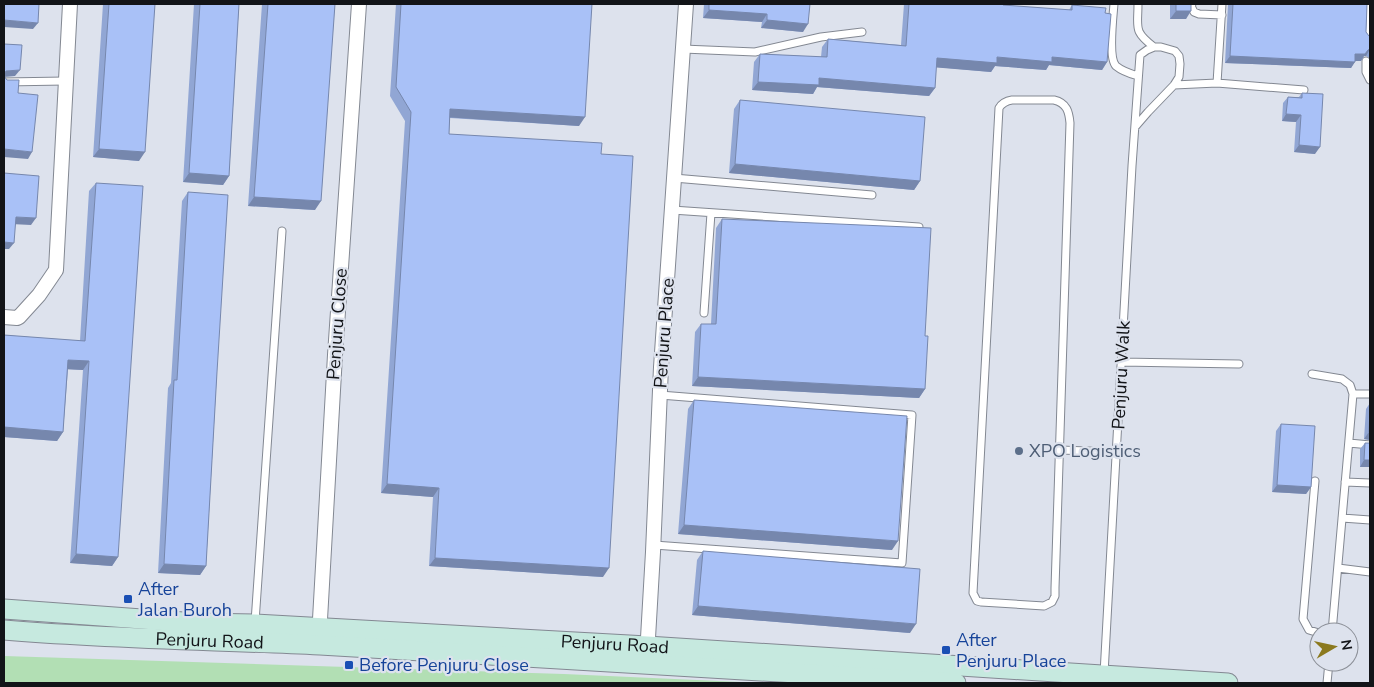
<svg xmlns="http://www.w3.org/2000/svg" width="1374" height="687" viewBox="0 0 1374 687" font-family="'Nunito Sans',sans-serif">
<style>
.green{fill:#b2dfb4}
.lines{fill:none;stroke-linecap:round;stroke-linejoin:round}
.service-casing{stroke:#838892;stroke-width:9}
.minor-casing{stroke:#838892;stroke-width:16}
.secondary-casing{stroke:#838892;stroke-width:21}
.service{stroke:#fff;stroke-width:7}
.minor{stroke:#fff;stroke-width:14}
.secondary{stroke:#c6e9df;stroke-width:19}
.wall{fill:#91a6d4}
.shaded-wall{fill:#7687ad}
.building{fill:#a9c1f7;stroke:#7687ad}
.service-dot{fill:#5c6f8a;stroke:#dde2ed;stroke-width:2}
.transit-dot{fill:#1a4fb4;stroke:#dde2ed;stroke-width:2}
.labels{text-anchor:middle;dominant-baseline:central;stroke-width:4.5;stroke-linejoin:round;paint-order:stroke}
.street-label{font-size:18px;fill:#121418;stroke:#dde2ed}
.service-label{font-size:18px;fill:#4e5e75;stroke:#dde2ed;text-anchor:start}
.transit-label{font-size:18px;fill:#164399;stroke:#dde2ed;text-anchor:start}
</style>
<rect width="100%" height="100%" fill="#dde2ed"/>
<path class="green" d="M 4,656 L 564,674 L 763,683 L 4,683 Z"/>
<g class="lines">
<g class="service-casing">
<path id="service" d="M 1114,4 C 1113,17 1108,58 1116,66 C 1122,71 1131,74 1138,76
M 1138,4 C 1138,28 1133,31 1154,47
M 1192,4 L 1191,6 L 1194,12 L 1199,14 L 1222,15
M 1367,38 L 1368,4
M 683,49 L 755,52 L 821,37 L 862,32
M 1366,61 L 1366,72 L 1370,80
M 4,82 L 65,81
M 1217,83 L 1222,4
M 1174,85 L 1217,83 L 1304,90
M 1012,100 L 1054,100 C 1067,103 1069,112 1070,123 L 1055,588 L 1055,596 L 1052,602 L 1044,606 L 981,602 L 977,601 L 973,593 L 999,108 C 1002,103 1006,101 1012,100 Z
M 674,178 L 872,195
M 672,210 L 919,227
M 704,313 L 711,213
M 1121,362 L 1239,364
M 1312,374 L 1342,379 L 1350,385 L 1353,394 L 1332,632
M 1353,394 L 1370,394
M 1349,443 L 1370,445
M 1060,450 L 1116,452
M 1315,481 L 1303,619 L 1309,630 L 1319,633
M 1345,482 L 1370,483
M 1342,518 L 1370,520
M 654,545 L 902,563 L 912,415 L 660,395
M 1338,568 L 1370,572
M 255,622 L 282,231
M 1104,674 L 1132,166 L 1140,55 L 1147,50 L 1154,47 L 1161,47 L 1175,51 L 1179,56 L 1180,64 L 1179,77 L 1174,85 L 1148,112 L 1135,127
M 1327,683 L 1329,662"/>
</g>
<g class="minor-casing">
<path id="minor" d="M 4,317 L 17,318 L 19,317 L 39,295 L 56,270 L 70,4
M 319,637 L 335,355 L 359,4
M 647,655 L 653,552 L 661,367 L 686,4"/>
</g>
<g class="secondary-casing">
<g id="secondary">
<path id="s1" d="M 4,609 L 197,623 L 255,624 L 647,646 L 1228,683"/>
<path id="s2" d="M 4,630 C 109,639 214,640 320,645 C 532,656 744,670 956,683"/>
</g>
</g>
<use href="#service" class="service"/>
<use href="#minor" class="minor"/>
<use href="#secondary" class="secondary"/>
</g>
<path class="wall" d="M 103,4 L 155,4 L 139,161 L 93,157 Z
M 194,4 L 239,4 L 229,176 L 223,185 L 183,182 Z
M 262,4 L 335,4 L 315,210 L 248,206 Z
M 396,4 L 592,4 L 579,126 L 450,118 L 449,134 L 601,154 L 603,577 L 429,566 L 433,497 L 381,493 L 405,121 L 390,96 Z
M 704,4 L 810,4 L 803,32 L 761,28 L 762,22 L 703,18 Z
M 904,4 L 1003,4 L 1003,5 L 1069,10 L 1072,5 L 1105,13 L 1107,62 L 1102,70 L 1049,65 L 1046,70 L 995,66 L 991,72 L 936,67 L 935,88 L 929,96 L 817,87 L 813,94 L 752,90 L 754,62 L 760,54 L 821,57 L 822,47 L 828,39 L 901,45 Z
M 1170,4 L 1191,4 L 1186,19 L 1170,19 Z
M 1228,4 L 1367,4 L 1366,32 L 1369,36 L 1370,36 L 1370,58 L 1366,56 L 1364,56 L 1361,61 L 1355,61 L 1351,68 L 1225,63 Z
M 1302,93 L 1315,154 L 1294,152 L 1296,122 L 1282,121 L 1283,103 L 1288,97 L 1299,97 Z
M 740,100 L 920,181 L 914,190 L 729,173 L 734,109 Z
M 96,183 L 118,557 L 112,566 L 70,563 L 83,370 L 68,369 L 63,432 L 57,441 L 4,437 L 4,335 L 80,341 L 89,191 Z
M 188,192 L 217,372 L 206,566 L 200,575 L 158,573 L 168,388 L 171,383 L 182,201 Z
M 722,219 L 925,336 L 925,389 L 919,398 L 692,386 L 695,332 L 701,324 L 711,324 L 716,228 Z
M 694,400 L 892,550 L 678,534 L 688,409 Z
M 1370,403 L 1370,440 L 1364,439 L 1366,409 Z
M 1281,424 L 1311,487 L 1306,494 L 1272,492 L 1276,431 Z
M 1365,443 L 1370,443 L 1370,467 L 1360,467 L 1360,449 Z
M 703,551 L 910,633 L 692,615 L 697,560 Z"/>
<path class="shaded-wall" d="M 709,10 L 767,14 L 762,22 L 703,18 Z
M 1176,11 L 1191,11 L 1186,19 L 1170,19 Z
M 4,20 L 38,23 L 33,29 L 4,27 Z
M 767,20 L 808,24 L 803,32 L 761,28 Z
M 1370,49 L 1366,56 L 1364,56 L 1361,61 L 1351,61 L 1355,54 Z
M 1230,56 L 1355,62 L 1351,68 L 1225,63 Z
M 1052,57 L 1107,62 L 1102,70 L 1049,65 L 1046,70 L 995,66 L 991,72 L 931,67 L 937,58 Z
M 20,70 L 15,76 L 4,77 L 4,74 L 6,71 Z
M 819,78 L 935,88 L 929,96 L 817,87 L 813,94 L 752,90 L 758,82 Z
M 450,109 L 585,117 L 579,126 L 444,117 Z
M 1286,114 L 1301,115 L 1296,122 L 1282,121 Z
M 1299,145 L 1320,147 L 1315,154 L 1294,152 Z
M 4,149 L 32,152 L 28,159 L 4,157 Z
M 99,149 L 145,152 L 139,161 L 93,157 Z
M 735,164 L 920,181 L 914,190 L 729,173 Z
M 189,173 L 229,176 L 223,185 L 183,182 Z
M 254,197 L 321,201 L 315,210 L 248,206 Z
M 16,217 L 36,218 L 31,225 L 11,224 Z
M 4,242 L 14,243 L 9,249 L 4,249 Z
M 68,360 L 89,361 L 83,370 L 62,369 Z
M 698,377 L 925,389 L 919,398 L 692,386 Z
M 4,427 L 63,432 L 57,441 L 4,437 Z
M 1369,432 L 1370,433 L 1370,440 L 1364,439 Z
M 1364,460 L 1370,460 L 1370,467 L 1360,467 Z
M 387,484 L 439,488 L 433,497 L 381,493 Z
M 1277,485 L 1311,487 L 1306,494 L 1272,492 Z
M 684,525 L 898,541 L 892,550 L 678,534 Z
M 76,554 L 118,557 L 112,566 L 70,563 Z
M 435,558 L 609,568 L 603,577 L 429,566 Z
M 164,564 L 206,566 L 200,575 L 158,573 Z
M 698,606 L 916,624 L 910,633 L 692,615 Z"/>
<path class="building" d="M 4,4 L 39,4 L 38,23 L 4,20 Z
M 109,4 L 155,4 L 145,152 L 99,149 Z
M 200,4 L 239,4 L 229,176 L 189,173 Z
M 268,4 L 335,4 L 321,201 L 254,197 Z
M 401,4 L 592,4 L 585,117 L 450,109 L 449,134 L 602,143 L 601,154 L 633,156 L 609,568 L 435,558 L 439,488 L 387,484 L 411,112 L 396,87 Z
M 709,4 L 810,4 L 808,24 L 767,20 L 767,14 L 709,10 Z
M 909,4 L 1003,4 L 1003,5 L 1072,10 L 1072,5 L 1106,8 L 1105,13 L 1111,14 L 1107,62 L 1052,57 L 1052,62 L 997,57 L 997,63 L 937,58 L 935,88 L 819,78 L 819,85 L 758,82 L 760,54 L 827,57 L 828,39 L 906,46 Z
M 1176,4 L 1191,4 L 1191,11 L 1176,11 Z
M 1233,4 L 1367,4 L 1366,32 L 1369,36 L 1370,36 L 1370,49 L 1368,50 L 1365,54 L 1355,54 L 1355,62 L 1230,56 Z
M 4,44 L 22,45 L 20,70 L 6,71 L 4,75 Z
M 4,76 L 7,80 L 19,80 L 18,93 L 38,95 L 32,152 L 4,149 Z
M 1302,93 L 1323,94 L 1320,147 L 1299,145 L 1301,115 L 1286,114 L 1288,97 L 1302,98 Z
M 740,100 L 925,117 L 920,181 L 735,164 Z
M 4,173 L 39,176 L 36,218 L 16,217 L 14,243 L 4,242 Z
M 96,183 L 143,186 L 118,557 L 76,554 L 89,361 L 68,360 L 63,432 L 4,427 L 4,335 L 85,341 Z
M 188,192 L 228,195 L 217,372 L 206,566 L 164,564 L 174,380 L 177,380 Z
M 722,219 L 931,228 L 925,336 L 928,336 L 925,389 L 698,377 L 701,324 L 716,324 Z
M 694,400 L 907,416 L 898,541 L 684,525 Z
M 1370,409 L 1370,433 L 1369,432 Z
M 1281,424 L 1315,426 L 1311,487 L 1277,485 Z
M 1365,443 L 1370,443 L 1370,460 L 1364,460 Z
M 703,551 L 920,569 L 916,624 L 698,606 Z"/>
<circle class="service-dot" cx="1019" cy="451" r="5"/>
<g class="transit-dot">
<rect x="123" y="594" width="10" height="10" rx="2.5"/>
<rect x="941" y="645" width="10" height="10" rx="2.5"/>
<rect x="344" y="660" width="10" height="10" rx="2.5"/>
</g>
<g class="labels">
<g class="street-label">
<text transform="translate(337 324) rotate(-86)">Penjuru Close</text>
<text transform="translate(664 333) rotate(-86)">Penjuru Place</text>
<text transform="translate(1121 375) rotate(-87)">Penjuru Walk</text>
<text stroke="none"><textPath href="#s2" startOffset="206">Penjuru Road</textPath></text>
<text stroke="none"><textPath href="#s1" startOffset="612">Penjuru Road</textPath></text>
</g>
<g class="service-label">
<text x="1029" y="451">XPO Logistics</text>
</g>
<g class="transit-label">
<text x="138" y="589">After<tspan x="138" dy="21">Jalan Buroh</tspan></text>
<text x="956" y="640">After<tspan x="956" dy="21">Penjuru Place</tspan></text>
<text x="359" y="665">Before Penjuru Close</text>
</g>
</g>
<rect width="1374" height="687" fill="none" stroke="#121418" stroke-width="10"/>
<g transform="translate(1334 647) rotate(81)"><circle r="24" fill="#dde2ed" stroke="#8c9098"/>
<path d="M0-4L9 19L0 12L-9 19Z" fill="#8b791e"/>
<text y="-8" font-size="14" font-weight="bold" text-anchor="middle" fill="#121418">N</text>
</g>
</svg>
